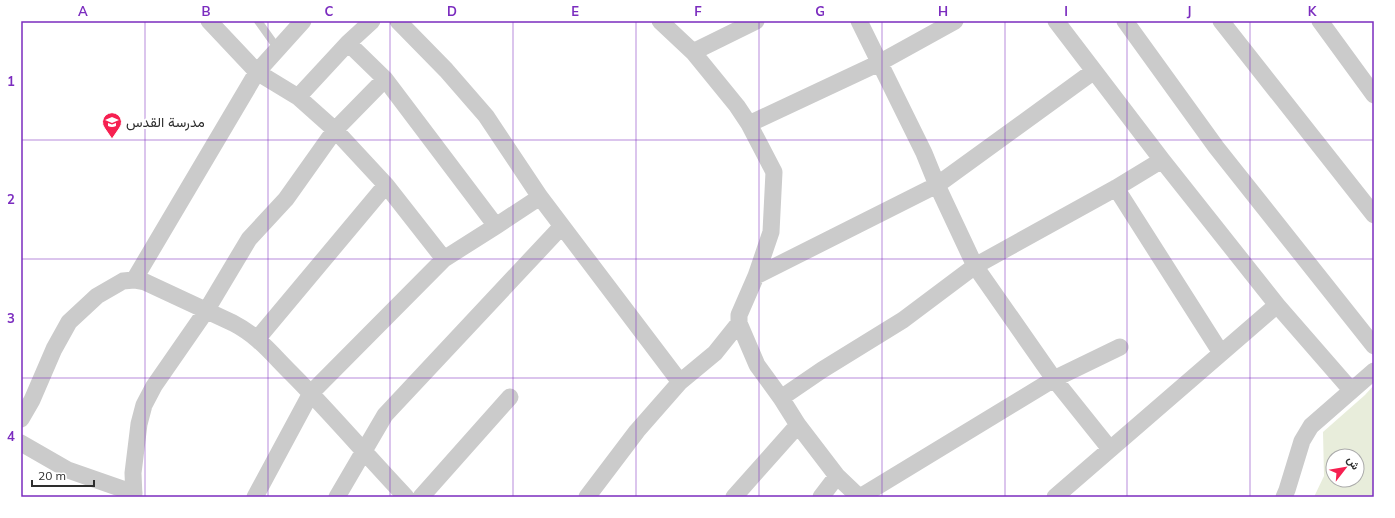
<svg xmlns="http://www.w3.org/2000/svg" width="1395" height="518" viewBox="0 0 1395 518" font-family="Mulish,Vazirmatn,sans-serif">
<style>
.green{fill:#e8eddb;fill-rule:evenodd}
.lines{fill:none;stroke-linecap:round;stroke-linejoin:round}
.lane{stroke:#cbcbcb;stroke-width:8}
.street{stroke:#cbcbcb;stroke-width:17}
.grid{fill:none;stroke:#7b2cbf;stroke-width:1;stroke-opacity:0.55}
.labels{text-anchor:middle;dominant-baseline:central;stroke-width:4;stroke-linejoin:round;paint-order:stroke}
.poi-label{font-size:14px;fill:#2e2e2e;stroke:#fff;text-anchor:start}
.neatline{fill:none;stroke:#7b2cbf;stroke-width:1.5}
.grid-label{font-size:13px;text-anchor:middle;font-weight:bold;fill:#7b2cbf}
</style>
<rect width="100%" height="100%" fill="#fff"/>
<path class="green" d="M 1374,385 L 1374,497 L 1314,497 L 1324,476 L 1323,432 L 1365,395 ZM 1333,456 L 1357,456 L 1357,480 L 1333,480 Z"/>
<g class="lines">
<path class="lane" d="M 258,21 L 278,49"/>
<path class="street" d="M 209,21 L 257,72 L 298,97 L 335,130 L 386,185 L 444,259
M 398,21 L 446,70 L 486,116 L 540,197 L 680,382
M 660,21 L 693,52 L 737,106 L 749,124 L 774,172 L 771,232 L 756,276 L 739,315 L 739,323 L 757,365 L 781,398 L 798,425 L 837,476 L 859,497
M 859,21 L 924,153 L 937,185 L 975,266 L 1054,379 L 1110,449
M 1056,21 L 1162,160 L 1277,305
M 1125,21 L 1216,147 L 1374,346
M 1221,21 L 1374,215
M 1320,21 L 1374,95
M 348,43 L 385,79 L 496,226
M 693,52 L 756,21
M 298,97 L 348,43 L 372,21
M 749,124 L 879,63 L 955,21
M 1116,188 L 1221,353
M 756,276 L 937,185 L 1094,71
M 134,280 L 257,72 L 303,21
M 258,338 L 386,185
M 781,398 L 822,370 L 903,320 L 975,266 L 1116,188 L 1162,160
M 21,419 L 32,400 L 54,349 L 69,322 L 97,296 L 123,281 L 134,280 L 145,282 L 233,323 C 258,336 271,353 290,372 C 330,412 367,456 406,497
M 21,443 L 68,470 L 134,493
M 134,497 L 133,473 L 139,424 L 144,405 L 154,386 L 206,311 L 249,239 L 286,199 L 335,130 L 385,79
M 255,497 L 311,393 L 444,259 L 496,226 L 540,197
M 337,497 L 385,415 L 562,226
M 421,497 L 510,397
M 587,497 L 637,431 L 680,382 L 715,353 L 739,323
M 734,497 L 798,425
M 821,497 L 837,476
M 860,497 L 1054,379 L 1120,347
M 1055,497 L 1277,305 L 1351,390
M 1284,497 L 1287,490 L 1302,441 L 1311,426 L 1374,371"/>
</g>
<path class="grid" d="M 145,21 L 145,497M 268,21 L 268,497M 390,21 L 390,497M 513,21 L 513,497M 636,21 L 636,497M 759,21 L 759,497M 882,21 L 882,497M 1005,21 L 1005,497M 1127,21 L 1127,497M 1250,21 L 1250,497M 21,140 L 1374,140M 21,259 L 1374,259M 21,378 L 1374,378"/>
<defs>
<g id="school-pin" transform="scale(1)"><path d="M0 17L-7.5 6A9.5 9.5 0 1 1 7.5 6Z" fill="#f62051" stroke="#fff"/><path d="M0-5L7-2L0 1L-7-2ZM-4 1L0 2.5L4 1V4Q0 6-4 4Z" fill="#fff"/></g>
</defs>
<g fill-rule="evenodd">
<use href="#school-pin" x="112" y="122"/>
</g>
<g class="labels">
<g class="poi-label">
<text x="126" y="122">مدرسة القدس</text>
</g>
</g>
<rect width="1395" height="518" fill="none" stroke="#ffffff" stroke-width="44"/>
<g transform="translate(1345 468) rotate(59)"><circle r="19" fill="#ffffff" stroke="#ababab"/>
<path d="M0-3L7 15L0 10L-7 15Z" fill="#f62051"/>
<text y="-6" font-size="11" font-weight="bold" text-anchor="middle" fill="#2e2e2e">ش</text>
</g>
<path d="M32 480v6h62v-6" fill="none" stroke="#2e2e2e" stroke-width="2"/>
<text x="38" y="480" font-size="12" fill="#2e2e2e" stroke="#ffffff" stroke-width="3" paint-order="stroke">20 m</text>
<rect x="22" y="22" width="1351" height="474" class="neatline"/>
<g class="grid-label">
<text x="83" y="16">A</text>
<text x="206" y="16">B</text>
<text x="329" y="16">C</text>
<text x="452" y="16">D</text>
<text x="575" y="16">E</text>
<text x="698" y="16">F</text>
<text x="820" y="16">G</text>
<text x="943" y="16">H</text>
<text x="1066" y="16">I</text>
<text x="1189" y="16">J</text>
<text x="1312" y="16">K</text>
<text x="11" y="86">1</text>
<text x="11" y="204">2</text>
<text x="11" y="323">3</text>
<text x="11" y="441">4</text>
</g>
</svg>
